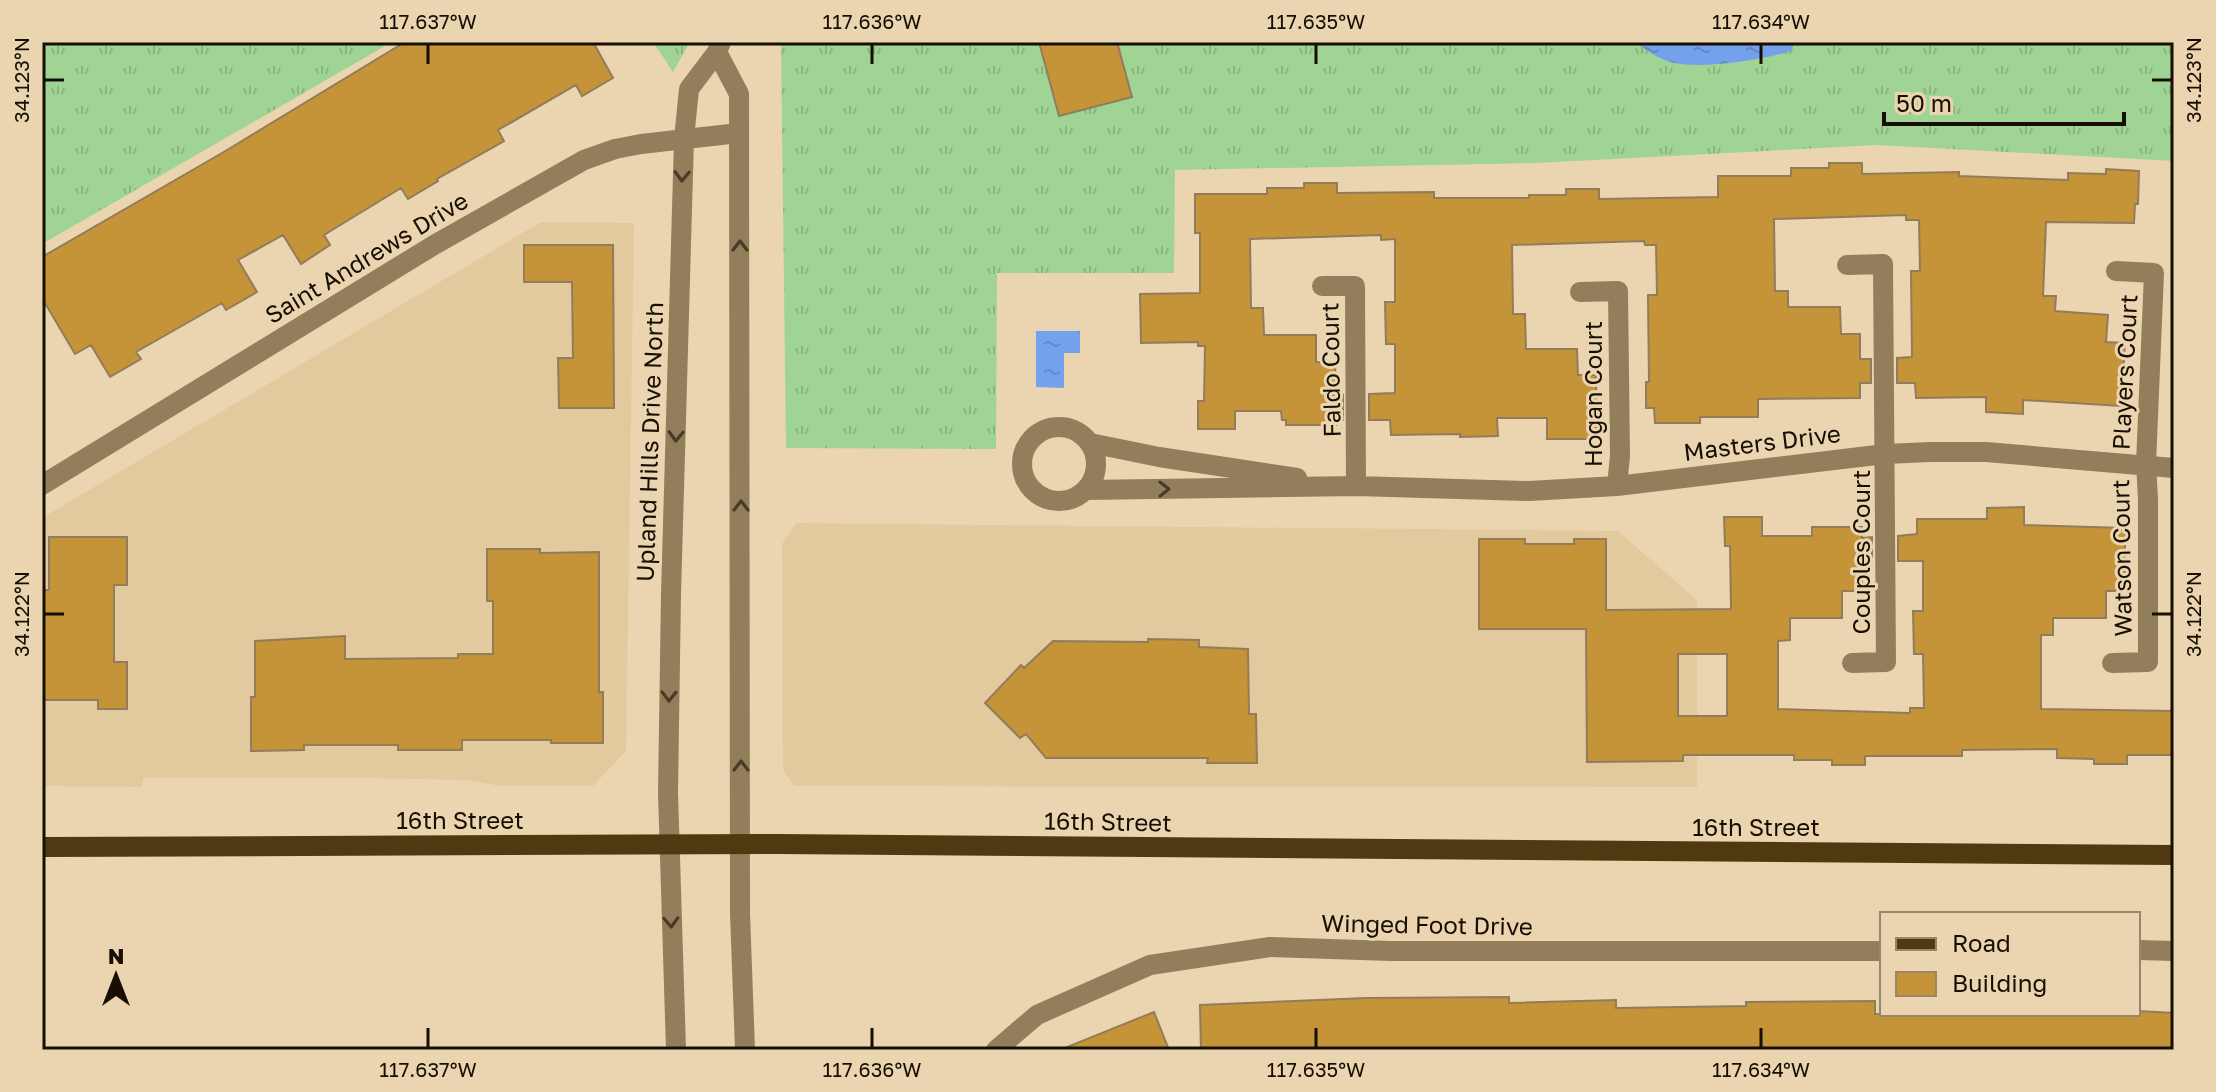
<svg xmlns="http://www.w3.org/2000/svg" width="2216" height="1092" viewBox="0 0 2216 1092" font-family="'Golos Text',sans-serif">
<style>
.built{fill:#e3c99e}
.grass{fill:url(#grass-tufts)}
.water{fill:url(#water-ripples)}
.building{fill:#c59439;stroke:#917c5b;stroke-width:2;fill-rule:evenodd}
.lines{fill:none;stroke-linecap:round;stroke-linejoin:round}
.minor{stroke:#937e5c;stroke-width:20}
.major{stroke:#4e3911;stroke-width:20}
.oneway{stroke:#493b27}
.ticks{fill:none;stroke:#170f04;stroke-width:3}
.labels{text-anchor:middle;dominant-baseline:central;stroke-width:6;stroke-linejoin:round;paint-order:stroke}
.street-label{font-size:24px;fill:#170f04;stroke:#ebd5b0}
.neatline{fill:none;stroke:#170f04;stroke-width:3}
.ticks-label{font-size:20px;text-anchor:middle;fill:#170f04}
</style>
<defs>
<pattern id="grass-tufts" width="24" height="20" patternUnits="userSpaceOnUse" patternTransform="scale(2)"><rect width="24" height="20" fill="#a0d495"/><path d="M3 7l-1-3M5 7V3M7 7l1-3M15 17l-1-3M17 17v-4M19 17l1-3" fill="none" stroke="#89b57f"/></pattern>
<pattern id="water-ripples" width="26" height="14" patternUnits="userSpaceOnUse" patternTransform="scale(2)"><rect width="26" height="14" fill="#73a1ec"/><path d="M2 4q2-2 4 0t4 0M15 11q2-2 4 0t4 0" fill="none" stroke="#6389c9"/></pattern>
</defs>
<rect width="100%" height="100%" fill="#ebd5b0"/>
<path class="built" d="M 541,222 L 634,223 L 626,751 L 593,786 L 500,786 L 469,780 L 370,778 L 143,778 L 142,787 L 42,786 L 42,518 Z
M 796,523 L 1618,531 L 1697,600 L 1697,787 L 794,786 L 783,770 L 782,544 Z"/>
<path class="grass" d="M 42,42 L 392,42 L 42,244 Z
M 653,42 L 690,42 L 673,72 Z
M 781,42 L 2174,42 L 2174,161 L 1878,145 L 1537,163 L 1175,170 L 1174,273 L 997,273 L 996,449 L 786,448 Z"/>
<path class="water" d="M 1636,42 L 1795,42 L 1791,51 C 1760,60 1705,69 1674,63 C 1661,60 1645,50 1636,42 Z
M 1036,331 L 1080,331 L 1080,353 L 1064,353 L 1064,388 L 1036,387 Z"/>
<path class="building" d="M 405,42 L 593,42 L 613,78 L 582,96 L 576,85 L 498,130 L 504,141 L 437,179 L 438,181 L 408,199 L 401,188 L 324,235 L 330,245 L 301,264 L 283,235 L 238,260 L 257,292 L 226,310 L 222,303 L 136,352 L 141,359 L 110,377 L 91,345 L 75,354 L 42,298 L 42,257 L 222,153 Z
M 1039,42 L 1117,42 L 1132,97 L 1059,116 Z
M 1829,163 L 1862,163 L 1862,174 L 1959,172 L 1959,176 L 2068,180 L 2068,173 L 2106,174 L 2106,169 L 2139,171 L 2138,204 L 2135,204 L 2134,223 L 2046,222 L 2043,296 L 2056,296 L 2055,311 L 2108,315 L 2106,342 L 2125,343 L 2121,406 L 2023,400 L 2023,414 L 1986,412 L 1986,397 L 1916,398 L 1915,383 L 1897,383 L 1897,358 L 1912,357 L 1911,271 L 1920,271 L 1919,220 L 1906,220 L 1906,215 L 1774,219 L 1775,291 L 1788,291 L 1788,307 L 1840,307 L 1841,334 L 1860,334 L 1860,359 L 1871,359 L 1871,383 L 1860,383 L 1860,398 L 1758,399 L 1758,417 L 1700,417 L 1700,423 L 1655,423 L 1654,408 L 1646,408 L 1646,382 L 1649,382 L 1648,295 L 1657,295 L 1656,245 L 1645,245 L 1644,241 L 1512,245 L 1513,314 L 1525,314 L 1526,349 L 1577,349 L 1578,375 L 1596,375 L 1597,439 L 1547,439 L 1547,418 L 1497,418 L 1498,436 L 1460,437 L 1460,434 L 1391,435 L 1390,420 L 1369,420 L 1369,394 L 1395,393 L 1395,344 L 1386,344 L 1385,302 L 1395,302 L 1395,239 L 1381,240 L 1381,235 L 1250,239 L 1251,308 L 1263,308 L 1264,335 L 1316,335 L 1316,362 L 1335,362 L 1336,396 L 1343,395 L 1343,420 L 1336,420 L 1336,425 L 1286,425 L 1286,420 L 1282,420 L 1281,411 L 1235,411 L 1235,429 L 1198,429 L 1198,401 L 1204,401 L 1205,346 L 1198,346 L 1198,342 L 1141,343 L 1140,294 L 1200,293 L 1200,233 L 1195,233 L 1195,194 L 1267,194 L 1267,188 L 1304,188 L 1304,183 L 1337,183 L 1337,193 L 1434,192 L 1434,198 L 1529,198 L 1529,195 L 1566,195 L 1566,189 L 1599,189 L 1599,199 L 1718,197 L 1718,176 L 1791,176 L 1791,168 L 1829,168 Z
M 524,245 L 613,245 L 614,408 L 559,408 L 558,358 L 573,358 L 572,282 L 524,282 Z
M 2024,507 L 2024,525 L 2125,528 L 2125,591 L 2106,591 L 2106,618 L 2053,618 L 2053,635 L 2041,635 L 2041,709 L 2174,711 L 2174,755 L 2127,755 L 2127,764 L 2094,764 L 2094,759 L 2057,758 L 2057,749 L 1962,750 L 1962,756 L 1865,756 L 1865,765 L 1832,765 L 1832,760 L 1794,760 L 1794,755 L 1683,755 L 1683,761 L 1587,762 L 1586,629 L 1479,629 L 1479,539 L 1525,539 L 1525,544 L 1574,544 L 1574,539 L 1606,539 L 1606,610 L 1731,609 L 1730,546 L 1725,546 L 1724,517 L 1762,517 L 1762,536 L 1812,536 L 1812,527 L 1862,527 L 1862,538 L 1872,537 L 1872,561 L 1862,561 L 1862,591 L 1842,591 L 1842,618 L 1790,618 L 1790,640 L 1778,641 L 1778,709 L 1910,713 L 1910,708 L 1924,708 L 1923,654 L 1914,654 L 1913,611 L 1923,611 L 1923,561 L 1898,561 L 1898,536 L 1917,534 L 1917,519 L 1987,519 L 1987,508 ZM 1678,654 L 1727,654 L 1727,716 L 1678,716 Z
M 49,537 L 127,537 L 127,585 L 114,585 L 114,662 L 127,662 L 127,709 L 98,709 L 98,700 L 42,700 L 42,590 L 49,590 Z
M 487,549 L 540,549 L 540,553 L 599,552 L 599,692 L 603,692 L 603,743 L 551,743 L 551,740 L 462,740 L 462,750 L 398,750 L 398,745 L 304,745 L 304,750 L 251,751 L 251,697 L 255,697 L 255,641 L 345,636 L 345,659 L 458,658 L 458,654 L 493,654 L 493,601 L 487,601 Z
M 1148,639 L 1199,640 L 1199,647 L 1248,649 L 1249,714 L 1256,714 L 1257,763 L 1207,763 L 1208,758 L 1046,758 L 1026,734 L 1020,738 L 985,703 L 1021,665 L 1024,668 L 1053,641 L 1148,642 Z
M 1509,997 L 1509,1003 L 1616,1000 L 1616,1008 L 1746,1006 L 1746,1002 L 1875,1001 L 1875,1014 L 2138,1014 L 2138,1011 L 2174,1013 L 2174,1050 L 1201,1050 L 1200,1005 L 1366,998 Z
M 1154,1012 L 1169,1050 L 1063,1050 L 1062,1049 Z"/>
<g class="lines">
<path class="minor" d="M 717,52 L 739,94 L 740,913 L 745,1050
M 1847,265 L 1883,264 L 1886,662 L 1852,663
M 1322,286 L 1355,286 L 1356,486
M 1580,292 L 1618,291 L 1620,456 L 1617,486
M1022 464a37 37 0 1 1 74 0a37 37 0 1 1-74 0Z
M 1090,443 L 1159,457 L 1297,478
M 42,485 L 434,245 L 584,160 L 615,149 L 641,144 L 739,133
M 1086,490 L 1356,486 L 1529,491 L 1617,486 L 1885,454 L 1931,452 L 1986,452 L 2174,468
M 2112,663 L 2148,662 L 2148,499 L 2146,464 L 2154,273 L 2116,271
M 2138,950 L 2174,951
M 676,1050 L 668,793 L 671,594 L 684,139 L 689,89 L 717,52 L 721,42
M 996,1050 L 1037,1015 L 1150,965 L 1270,947 L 1391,951 L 1882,951"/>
<path class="major" d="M 42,847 L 778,844 L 2174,855"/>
</g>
<defs><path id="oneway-chevron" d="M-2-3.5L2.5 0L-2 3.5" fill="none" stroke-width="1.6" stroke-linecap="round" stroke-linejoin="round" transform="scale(2)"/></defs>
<g class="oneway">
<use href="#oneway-chevron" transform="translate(682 176) rotate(92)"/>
<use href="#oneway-chevron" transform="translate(740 246) rotate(-90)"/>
<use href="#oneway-chevron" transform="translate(676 436) rotate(92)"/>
<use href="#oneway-chevron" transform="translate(1164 489) rotate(-1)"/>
<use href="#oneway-chevron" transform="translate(741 506) rotate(-90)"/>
<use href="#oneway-chevron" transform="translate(669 696) rotate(91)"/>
<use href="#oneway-chevron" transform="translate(741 766) rotate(-90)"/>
<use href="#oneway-chevron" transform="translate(671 922) rotate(88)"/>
</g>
<path class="ticks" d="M 428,44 L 428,64M 872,44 L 872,64M 1316,44 L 1316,64M 1761,44 L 1761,64M 44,80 L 64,80M 2152,80 L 2172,80M 44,614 L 64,614M 2152,614 L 2172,614M 428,1028 L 428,1048M 872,1028 L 872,1048M 1316,1028 L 1316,1048M 1761,1028 L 1761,1048"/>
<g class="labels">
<g class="street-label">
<text transform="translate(366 257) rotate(-31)">Saint Andrews Drive</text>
<text transform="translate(1330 370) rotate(-91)">Faldo Court</text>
<text transform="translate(2124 372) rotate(-87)">Players Court</text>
<text transform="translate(1592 394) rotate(-90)">Hogan Court</text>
<text transform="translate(649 442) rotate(-88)">Upland Hills Drive North</text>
<text transform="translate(1762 442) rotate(-7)">Masters Drive</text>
<text transform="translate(1860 552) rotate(-90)">Couples Court</text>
<text transform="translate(2121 558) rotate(-91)">Watson Court</text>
<text x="460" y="819">16th Street</text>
<text transform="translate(1108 821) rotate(1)">16th Street</text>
<text x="1756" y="826">16th Street</text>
<text transform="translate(1427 924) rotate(1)">Winged Foot Drive</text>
</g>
</g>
<rect width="2216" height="1092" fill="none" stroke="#ebd5b0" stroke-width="88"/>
<rect x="1880" y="912" width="260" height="104" fill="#ebd5b0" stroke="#96866b" stroke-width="2"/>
<rect x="1896" y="938" width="40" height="12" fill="#4e3911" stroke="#96866b" stroke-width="2"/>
<text x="1952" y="952" font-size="24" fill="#170f04">Road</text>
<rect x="1896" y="972" width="40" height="24" fill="#c59439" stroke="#96866b" stroke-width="2"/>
<text x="1952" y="992" font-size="24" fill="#170f04">Building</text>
<g transform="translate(116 976)" stroke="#ebd5b0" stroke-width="6" paint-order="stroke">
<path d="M0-6L14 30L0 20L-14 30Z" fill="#170f04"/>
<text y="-12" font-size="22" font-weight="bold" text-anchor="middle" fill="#170f04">N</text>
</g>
<path d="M1884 112v12h240v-12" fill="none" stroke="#170f04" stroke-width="4"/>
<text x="1896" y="112" font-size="24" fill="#170f04" stroke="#ebd5b0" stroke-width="6" paint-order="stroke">50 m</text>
<rect x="44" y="44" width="2128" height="1004" class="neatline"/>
<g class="ticks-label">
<text x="428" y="29">117.637°W</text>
<text x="872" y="29">117.636°W</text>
<text x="1316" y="29">117.635°W</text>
<text x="1761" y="29">117.634°W</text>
<text transform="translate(22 80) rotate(-90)" y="7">34.123°N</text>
<text transform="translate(2194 80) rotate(-90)" y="7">34.123°N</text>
<text transform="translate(22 614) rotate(-90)" y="7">34.122°N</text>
<text transform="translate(2194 614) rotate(-90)" y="7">34.122°N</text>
<text x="428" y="1077">117.637°W</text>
<text x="872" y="1077">117.636°W</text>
<text x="1316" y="1077">117.635°W</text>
<text x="1761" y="1077">117.634°W</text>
</g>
</svg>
